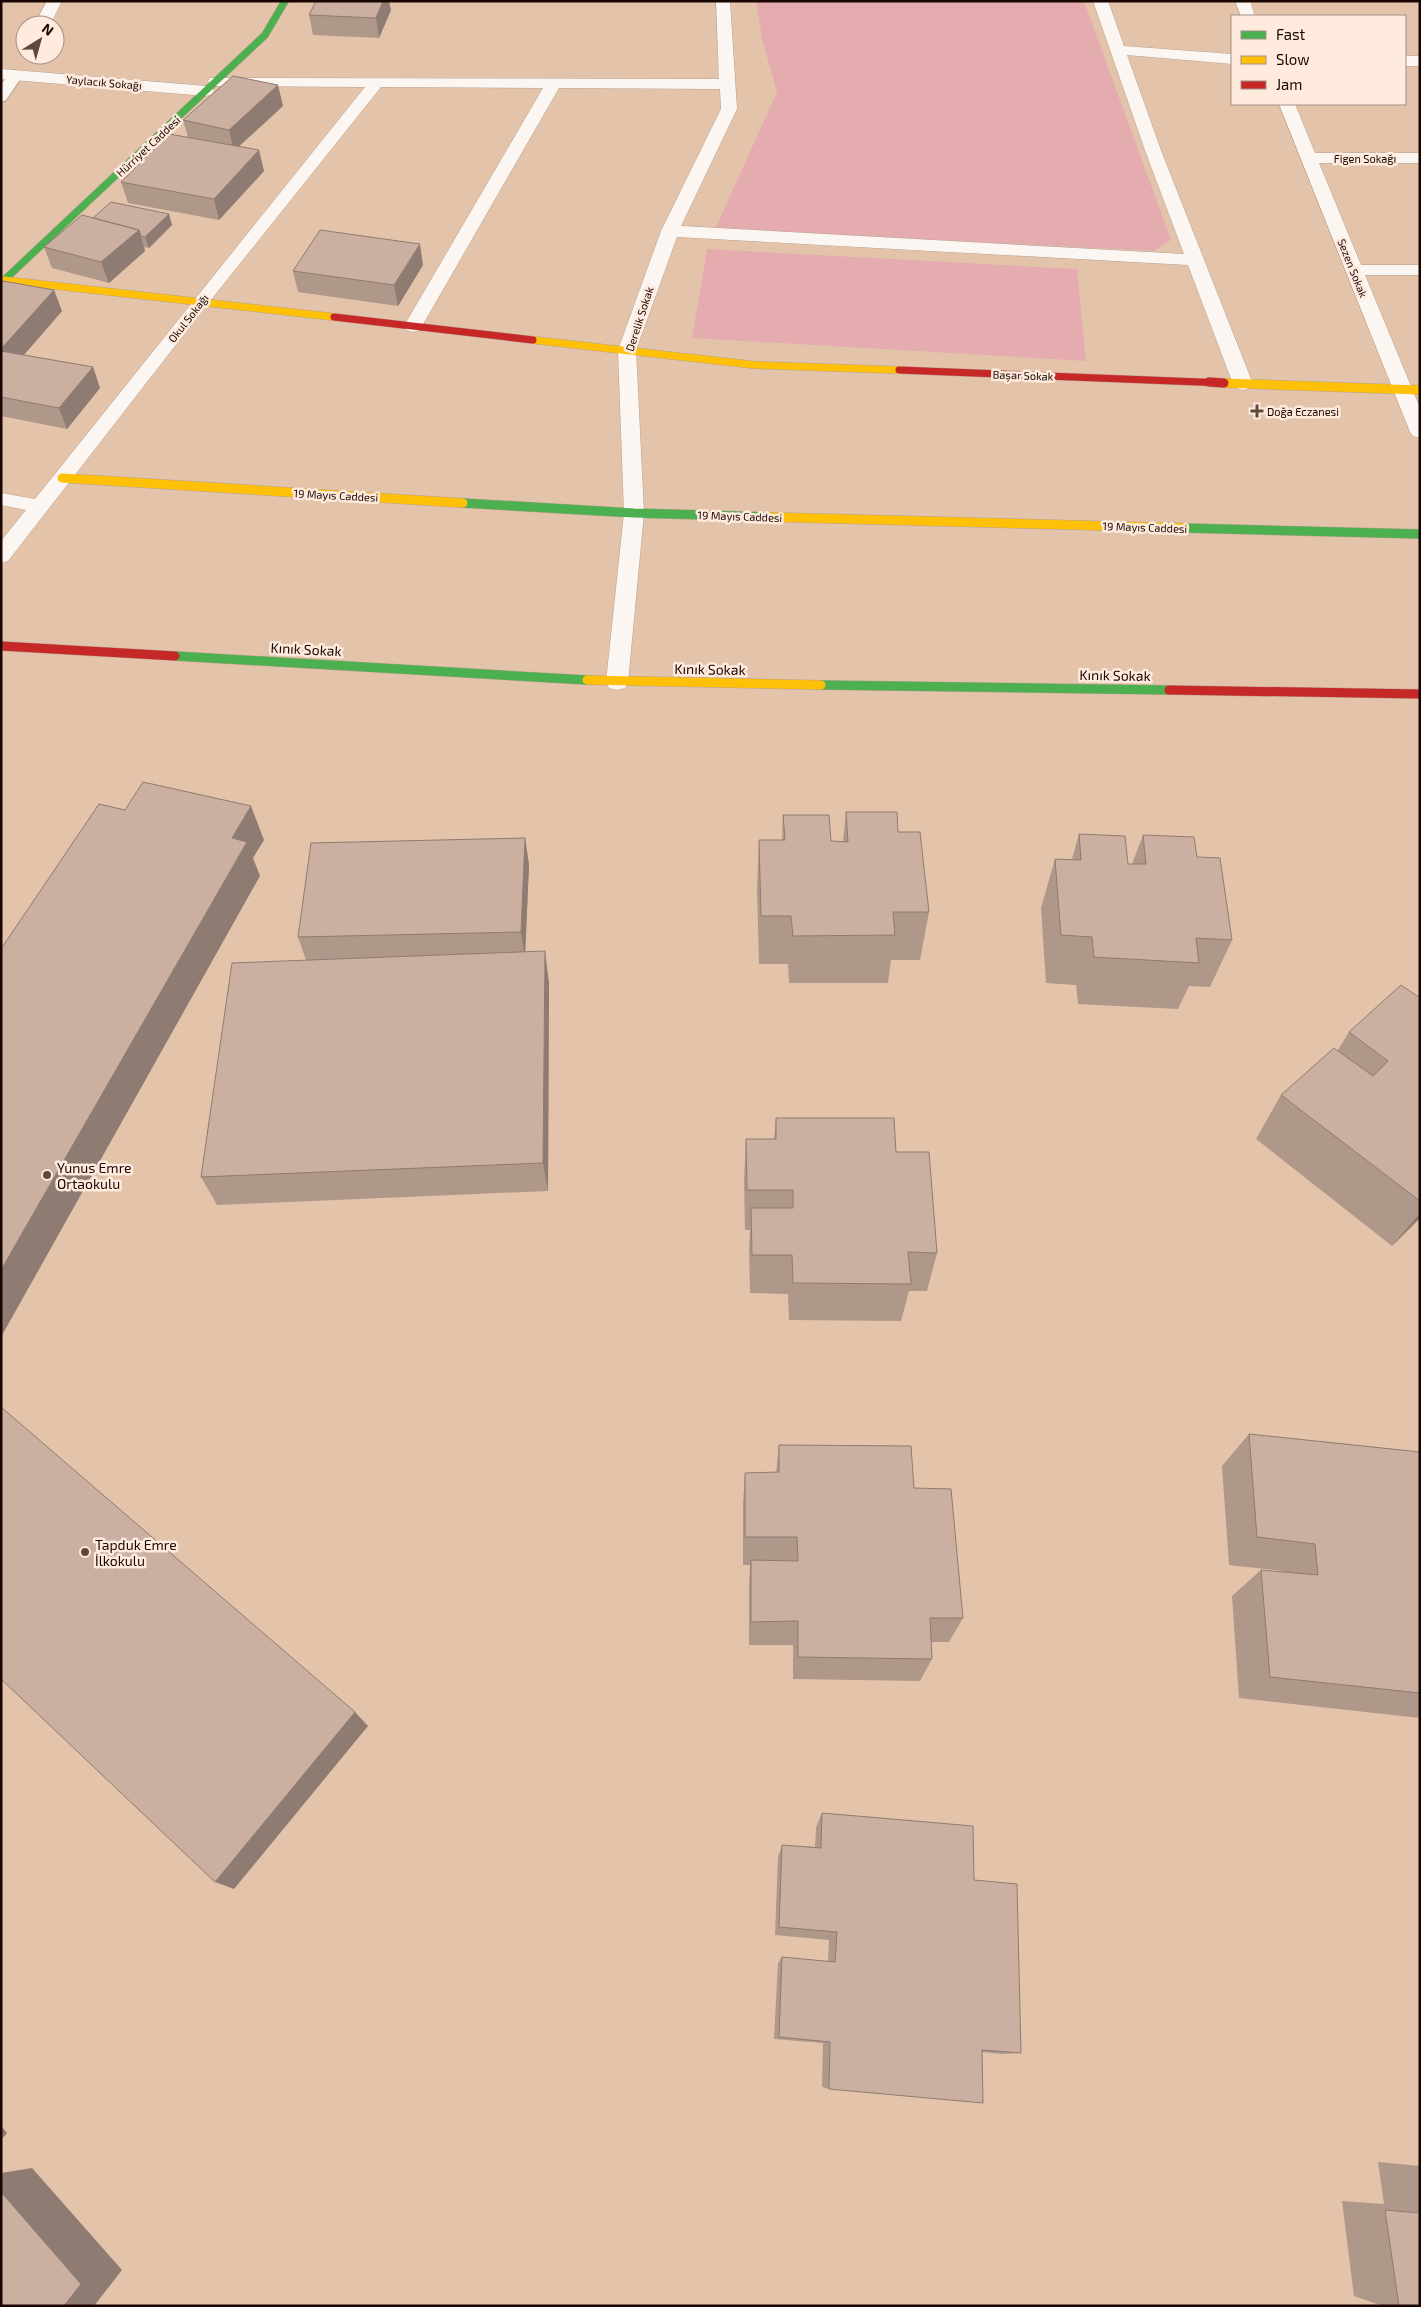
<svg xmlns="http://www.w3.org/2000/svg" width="1421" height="2307" viewBox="0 0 1421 2307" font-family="'Exo 2',sans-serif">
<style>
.green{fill:#e5acaf}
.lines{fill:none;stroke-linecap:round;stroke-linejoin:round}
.lane-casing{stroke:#baa18e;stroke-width:2}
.street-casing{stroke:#baa18e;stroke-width:1}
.fast-far1-casing{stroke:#baa18e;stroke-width:8}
.fast-casing{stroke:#baa18e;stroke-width:10}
.slow-far1-casing{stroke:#baa18e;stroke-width:8}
.slow-casing{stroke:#baa18e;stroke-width:10}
.jam-far1-casing{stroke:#baa18e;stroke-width:8}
.jam-casing{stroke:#baa18e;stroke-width:10}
.lane{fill:#fbf6f2;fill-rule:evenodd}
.street{fill:#fbf6f2;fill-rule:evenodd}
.fast-far1{stroke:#4caf50;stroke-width:7}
.fast{stroke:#4caf50;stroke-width:9}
.slow-far1{stroke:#ffc107;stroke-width:7}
.slow{stroke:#ffc107;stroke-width:9}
.jam-far1{stroke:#c62828;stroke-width:7}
.jam{stroke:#c62828;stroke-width:9}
.wall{fill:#af978a}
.shaded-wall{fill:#8e7b71}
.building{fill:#cbb0a1;stroke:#8e7b71}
.poi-dot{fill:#60483c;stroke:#feebde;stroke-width:2}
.labels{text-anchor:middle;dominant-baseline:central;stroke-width:5;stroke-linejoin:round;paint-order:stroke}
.far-street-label{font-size:11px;fill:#1a0600;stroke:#feebde}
.far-poi-label{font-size:11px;fill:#1a0600;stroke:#feebde;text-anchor:start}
.street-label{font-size:14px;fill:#1a0600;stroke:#feebde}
.poi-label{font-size:14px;fill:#1a0600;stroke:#feebde;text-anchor:start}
</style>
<rect width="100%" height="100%" fill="#e3c4ab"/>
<path class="green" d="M 756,1 L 1084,1 L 1171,240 L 1154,251 L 715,229 L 777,92 L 762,39 Z
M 707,249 L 1077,269 L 1086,361 L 692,338 Z"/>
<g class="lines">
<g class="lane-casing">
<path id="lane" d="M 15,70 L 23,75 L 6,100 L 1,102 L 1,85 L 10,72 Z"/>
</g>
<g class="street-casing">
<path id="street" d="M 47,1 L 62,1 L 50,25 L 34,25 Z
M 716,1 L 730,1 L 737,109 L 681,226 L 1184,254 L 1146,153 L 1093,1 L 1108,1 L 1124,46 L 1232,54 L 1232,64 L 1127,55 L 1162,153 L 1253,384 L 1250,388 L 1243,390 L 1236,388 L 1233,384 L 1188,265 L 677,237 L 636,350 L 644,513 L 628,682 L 625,688 L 617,690 L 609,688 L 606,682 L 624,513 L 618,350 L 661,231 L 721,109 L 720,89 L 559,88 L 422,326 L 420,330 L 413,332 L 406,330 L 404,326 L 543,88 L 381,87 L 206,306 L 8,561 L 1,563 L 1,541 L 26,510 L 1,505 L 1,493 L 35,499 L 365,87 L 216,86 L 210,84 L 208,81 L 210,78 L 719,79 Z
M 1235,1 L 1250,1 L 1255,16 L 1241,16 Z
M 1405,56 L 1420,56 L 1420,66 L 1405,66 Z
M 1,69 L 206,86 L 212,88 L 214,91 L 212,94 L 206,96 L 1,79 Z
M 1279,104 L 1295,104 L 1315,153 L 1420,153 L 1420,163 L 1319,163 L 1361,265 L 1420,265 L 1420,275 L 1365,275 L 1420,408 L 1420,438 L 1413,436 L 1410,432 Z"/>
</g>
<g class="fast-far1-casing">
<path id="fast-far1" d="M 1,283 L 265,35 L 285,1"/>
</g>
<g class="fast-casing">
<path id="fast" d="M 463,503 L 634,513 L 769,517
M 1185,528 L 1420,534
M 175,656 L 587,680
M 821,685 L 1169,690"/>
</g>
<g class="slow-far1-casing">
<path id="slow-far1" d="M 4,280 L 334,317
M 533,340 L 755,365 L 899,370
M 1224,383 L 1242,384"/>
</g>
<g class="slow-casing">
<path id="slow" d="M 1224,383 L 1420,390
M 62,478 L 463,503
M 769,517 L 1185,528
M 587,680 L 821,685"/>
</g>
<g class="jam-far1-casing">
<path id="jam-far1" d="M 334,317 L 533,340
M 899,370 L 1224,383"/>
</g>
<g class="jam-casing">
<path id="jam" d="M 1209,382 L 1224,383
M 1,646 L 175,656
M 1169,690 L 1420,694"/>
</g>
<use href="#lane" class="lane"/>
<use href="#street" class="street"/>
<use href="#fast-far1" class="fast-far1"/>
<use href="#fast" class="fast"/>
<use href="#slow-far1" class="slow-far1"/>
<use href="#slow" class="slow"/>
<use href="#jam-far1" class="jam-far1"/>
<use href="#jam" class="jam"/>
</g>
<path class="wall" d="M 391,10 L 379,38 L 313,35 L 309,15 Z
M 283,106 L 239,146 L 264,171 L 219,220 L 128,203 L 121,182 L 188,137 L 183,120 Z
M 169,214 L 172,225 L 149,248 L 144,247 L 145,251 L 109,283 L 52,268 L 44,247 L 93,218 Z
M 423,265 L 398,306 L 298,292 L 293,271 Z
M 1,284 L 62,311 L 24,355 L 93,367 L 100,388 L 67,429 L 1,416 Z
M 846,812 L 898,832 L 929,912 L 920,960 L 891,960 L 888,983 L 789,983 L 788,964 L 759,964 L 757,889 L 759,840 L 782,840 L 783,815 L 831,841 L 843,841 Z
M 1079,834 L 1128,864 L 1132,864 L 1143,835 L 1197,857 L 1232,940 L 1210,987 L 1189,986 L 1178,1009 L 1078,1004 L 1076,985 L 1046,983 L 1041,908 L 1055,859 L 1072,859 Z
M 525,838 L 529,865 L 525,952 L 549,983 L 548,1191 L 217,1205 L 201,1177 L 306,960 L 298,937 Z
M 1420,998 L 1420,1218 L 1392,1246 L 1256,1139 L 1281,1095 L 1338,1050 L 1349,1032 Z
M 776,1118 L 896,1152 L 937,1253 L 927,1291 L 909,1291 L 901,1321 L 789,1320 L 788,1294 L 750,1293 L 749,1248 L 750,1230 L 745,1230 L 744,1181 L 746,1139 L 774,1139 Z
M 1249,1434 L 1420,1452 L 1420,1718 L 1239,1698 L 1232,1596 L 1261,1570 L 1283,1572 L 1283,1571 L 1229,1565 L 1222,1466 Z
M 779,1445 L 914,1488 L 963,1618 L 949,1642 L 931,1642 L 932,1659 L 920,1681 L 793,1679 L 793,1645 L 749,1645 L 749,1586 L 750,1565 L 743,1565 L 743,1503 L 745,1473 L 776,1473 Z
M 822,1813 L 974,1880 L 1021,2053 L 1002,2054 L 982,2052 L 829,2089 L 822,2087 L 823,2043 L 774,2039 L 778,1963 L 782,1957 L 828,1962 L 829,1940 L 775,1935 L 778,1857 L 782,1845 L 815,1847 L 816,1827 Z
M 1378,2162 L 1420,2166 L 1420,2306 L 1383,2306 L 1354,2296 L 1342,2201 L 1384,2204 Z
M 827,2305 L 901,2306 L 827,2306 Z"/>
<path class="shaded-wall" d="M 383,1 L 389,1 L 391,10 L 379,38 L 376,18 Z
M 278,85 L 283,106 L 234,151 L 229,130 Z
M 259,150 L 264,171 L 219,220 L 214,199 Z
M 169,214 L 172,225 L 149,248 L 145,237 Z
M 139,230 L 145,251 L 109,283 L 101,262 Z
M 420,244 L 423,265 L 398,306 L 394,285 Z
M 54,290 L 62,311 L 9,372 L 1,354 L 1,349 Z
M 93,367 L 100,388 L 67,429 L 59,408 Z
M 251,806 L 264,840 L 253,858 L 260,876 L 1,1337 L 1,1270 L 232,838 Z
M 525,838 L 529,865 L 525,958 L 521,932 Z
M 545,951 L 549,983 L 548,1191 L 543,1163 Z
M 1420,1213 L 1420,1218 L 1392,1246 Z
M 355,1712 L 368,1726 L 234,1889 L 215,1882 Z
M 1,2126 L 7,2133 L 1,2140 Z
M 32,2168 L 122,2270 L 94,2306 L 64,2306 L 1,2192 L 1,2173 Z"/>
<path class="building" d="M 316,1 L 383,1 L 376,18 L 309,15 Z
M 233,76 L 278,85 L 229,130 L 183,120 Z
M 169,134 L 259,150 L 214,199 L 121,182 Z
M 111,202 L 169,214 L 145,237 L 141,236 L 139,230 L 93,218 Z
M 82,215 L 139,230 L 101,262 L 44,247 Z
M 320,230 L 420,244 L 394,285 L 293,271 Z
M 3,281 L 54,290 L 1,349 L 1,284 Z
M 1,351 L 93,367 L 59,408 L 1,397 Z
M 143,782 L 251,806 L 232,838 L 247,842 L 1,1270 L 1,949 L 99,804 L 125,810 Z
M 846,812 L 897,812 L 898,832 L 920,832 L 929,912 L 893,912 L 895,935 L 793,936 L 791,916 L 761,916 L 759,840 L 785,840 L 783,815 L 829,815 L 831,841 L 848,842 Z
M 1079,834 L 1125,836 L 1128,864 L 1146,864 L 1143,835 L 1194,837 L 1197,857 L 1220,858 L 1232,940 L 1196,938 L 1199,963 L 1094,957 L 1092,937 L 1061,935 L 1055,859 L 1081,860 Z
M 525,838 L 521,932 L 298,937 L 311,843 Z
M 545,951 L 543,1163 L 201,1177 L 232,963 Z
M 1401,985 L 1420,998 L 1420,1201 L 1281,1095 L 1334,1048 L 1373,1076 L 1388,1061 L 1349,1032 Z
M 776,1118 L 894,1118 L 896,1152 L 929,1152 L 937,1253 L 908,1252 L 911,1284 L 793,1283 L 792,1255 L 752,1255 L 751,1208 L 793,1208 L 793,1190 L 747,1190 L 746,1139 L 776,1139 Z
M 1,1407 L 355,1712 L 215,1882 L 1,1679 Z
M 1249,1434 L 1420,1452 L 1420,1693 L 1270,1677 L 1261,1570 L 1318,1575 L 1315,1544 L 1257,1537 Z
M 779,1445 L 911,1446 L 914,1488 L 951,1489 L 963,1618 L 930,1618 L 932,1659 L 798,1657 L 798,1621 L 751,1622 L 751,1560 L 798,1561 L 797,1537 L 745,1537 L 745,1473 L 779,1472 Z
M 822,1813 L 973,1826 L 974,1880 L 1017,1884 L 1021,2053 L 982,2050 L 983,2103 L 829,2089 L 830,2042 L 779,2037 L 782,1957 L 835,1962 L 837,1932 L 779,1927 L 782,1845 L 821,1848 Z
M 1,2192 L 81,2284 L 64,2306 L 1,2306 Z
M 1385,2210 L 1420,2213 L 1420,2306 L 1399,2306 Z"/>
<g class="poi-dot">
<path d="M1254.5 403.5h5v5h5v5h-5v5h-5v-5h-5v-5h5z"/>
<circle cx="47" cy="1175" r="5"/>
<circle cx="85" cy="1552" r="5"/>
</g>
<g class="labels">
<g class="far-street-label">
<text transform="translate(104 82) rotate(5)">Yaylacık Sokağı</text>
<text transform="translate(148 146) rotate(-43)">Hürriyet Caddesi</text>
<text x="1365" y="158">Figen Sokağı</text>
<text transform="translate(1353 268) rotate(68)">Sezen Sokak</text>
<text transform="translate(188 318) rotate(-52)">Okul Sokağı</text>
<text transform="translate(639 319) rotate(-72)">Derelik Sokak</text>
<text transform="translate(1023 375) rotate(2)">Başar Sokak</text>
<text transform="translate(336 495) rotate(3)">19 Mayıs Caddesi</text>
<text transform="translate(740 516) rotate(2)">19 Mayıs Caddesi</text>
<text transform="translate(1145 527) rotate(2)">19 Mayıs Caddesi</text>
</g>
<g class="far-poi-label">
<text x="1267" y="411">Doğa Eczanesi</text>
</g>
<g class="street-label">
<text transform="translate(306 649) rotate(3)">Kınık Sokak</text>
<text transform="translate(710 669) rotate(1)">Kınık Sokak</text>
<text transform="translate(1115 675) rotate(1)">Kınık Sokak</text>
</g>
<g class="poi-label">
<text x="57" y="1167">Yunus Emre<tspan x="57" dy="16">Ortaokulu</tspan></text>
<text x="95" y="1544">Tapduk Emre<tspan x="95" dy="16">İlkokulu</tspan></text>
</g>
</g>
<rect width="1421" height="2307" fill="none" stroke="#1a0600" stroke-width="5"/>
<rect x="1231" y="15" width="175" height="90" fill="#feebde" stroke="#a38f85"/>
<rect x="1241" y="31" width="25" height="8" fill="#4caf50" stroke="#a38f85"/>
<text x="1276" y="40" font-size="15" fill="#1a0600">Fast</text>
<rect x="1241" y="56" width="25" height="8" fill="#ffc107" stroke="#a38f85"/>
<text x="1276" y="65" font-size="15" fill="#1a0600">Slow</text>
<rect x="1241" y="81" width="25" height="8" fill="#c62828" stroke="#a38f85"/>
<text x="1276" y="90" font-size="15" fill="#1a0600">Jam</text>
<g transform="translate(40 40) rotate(37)"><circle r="24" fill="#feebde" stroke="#a38f85"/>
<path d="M0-4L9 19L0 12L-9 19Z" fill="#60483c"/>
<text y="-8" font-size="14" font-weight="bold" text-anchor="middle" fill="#1a0600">N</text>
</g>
</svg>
